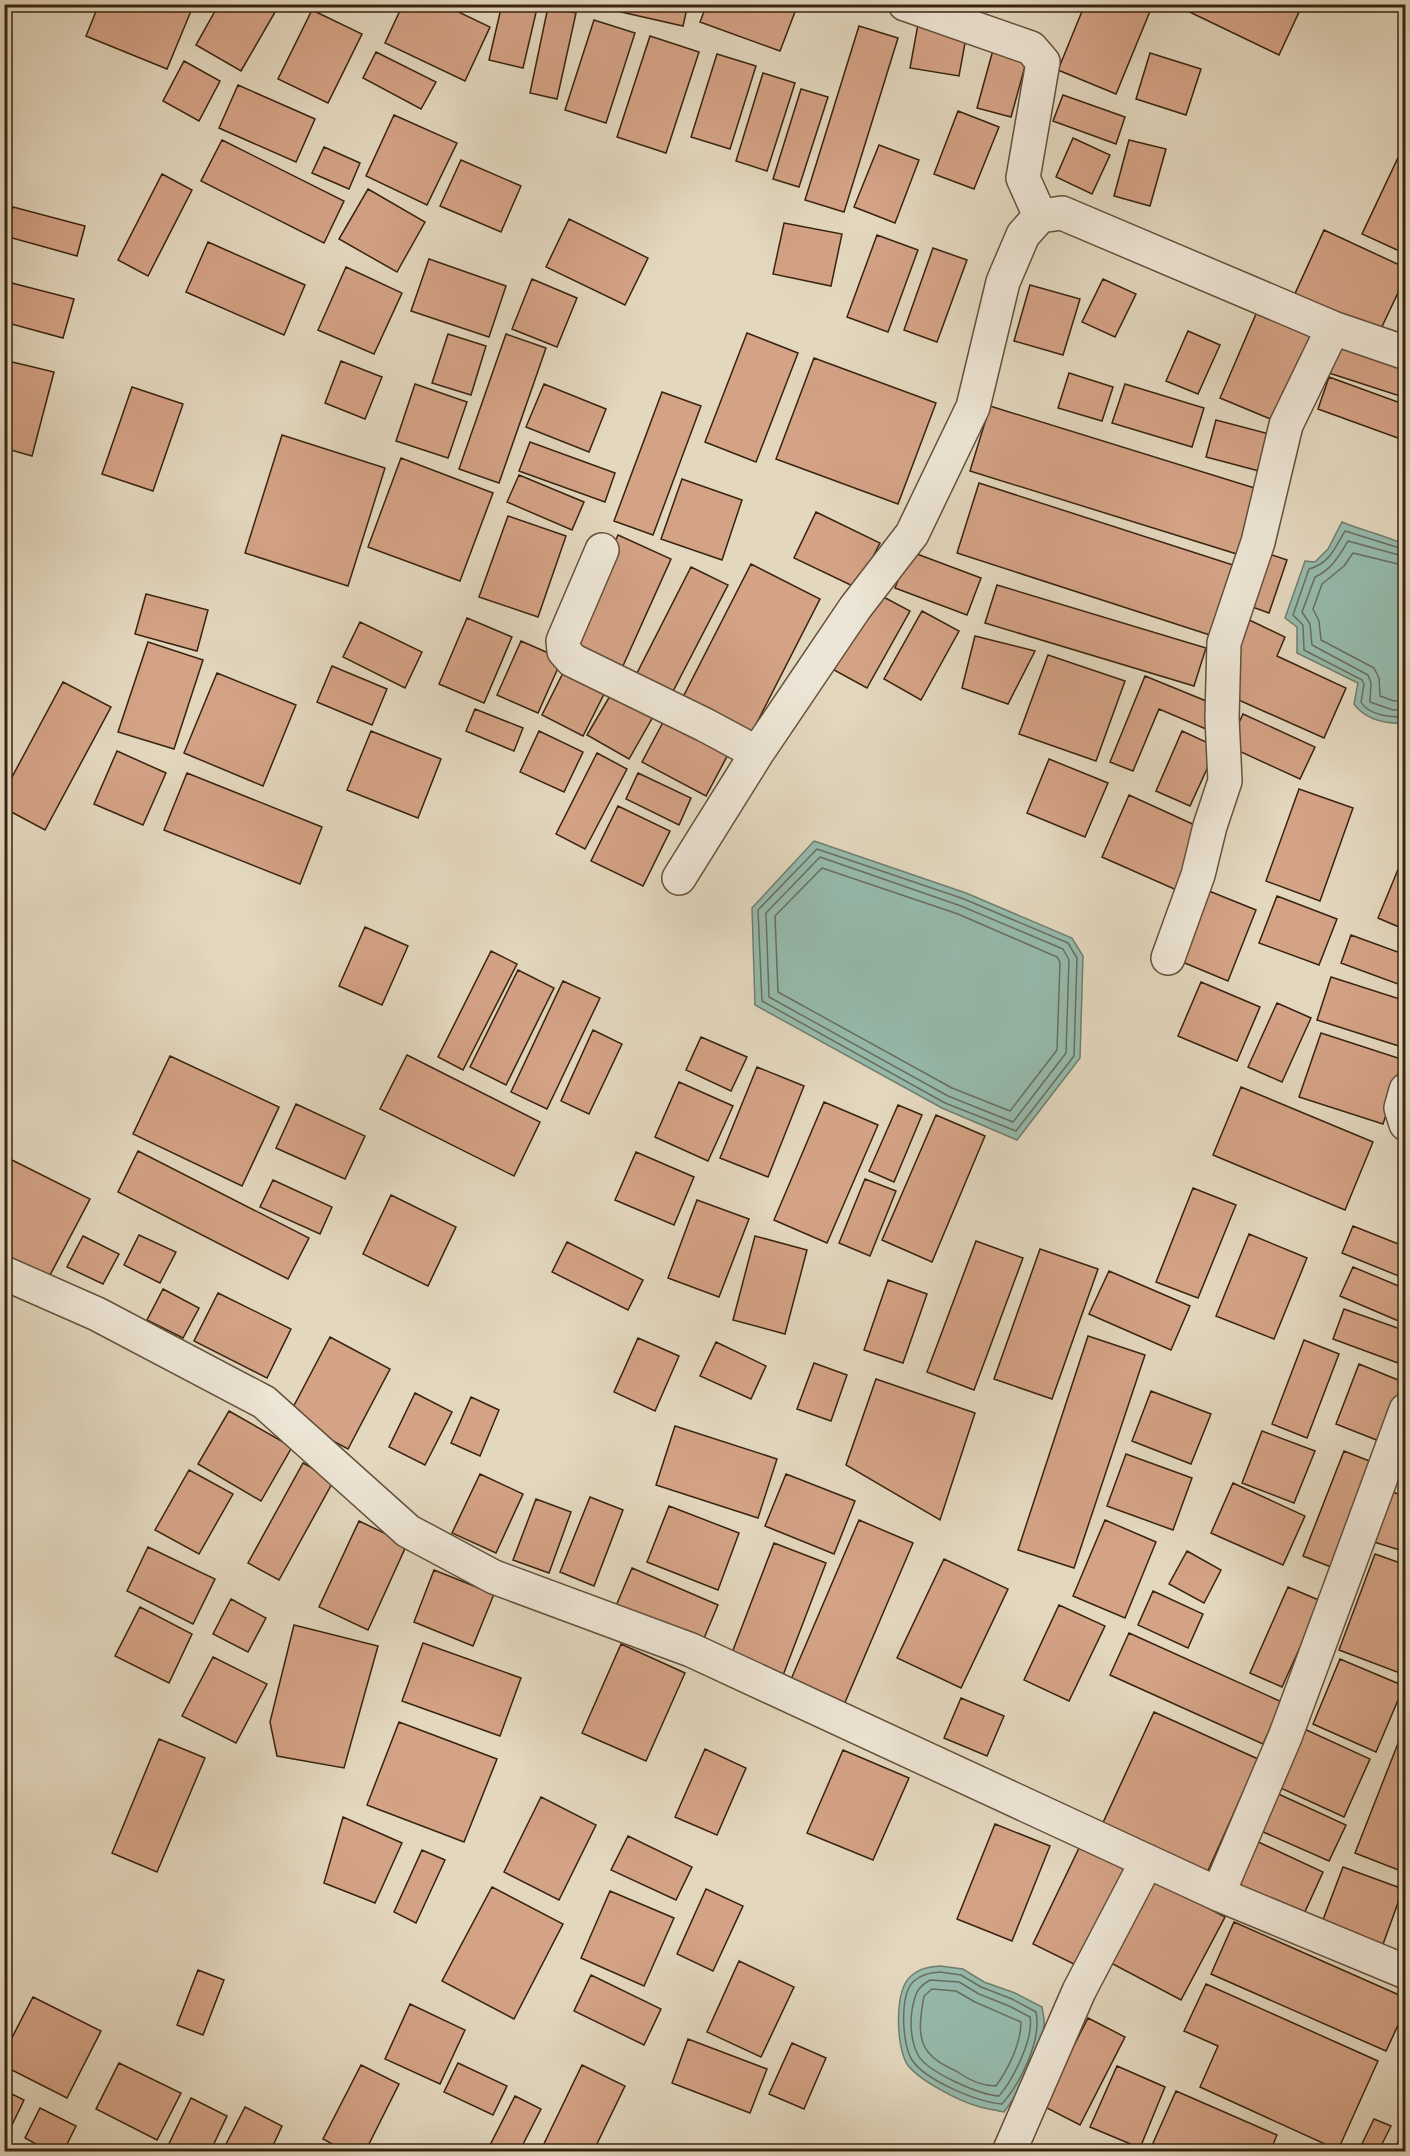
<svg xmlns="http://www.w3.org/2000/svg" width="1410" height="2156" viewBox="0 0 1410 2156" font-family="'IM FELL French Canon',serif">
<style>
.water{fill:#96baac;stroke:#717e6d;stroke-width:1.5}
.lines{fill:none;stroke-linecap:round;stroke-linejoin:round}
.shore{stroke:#686f5e;stroke-width:1.5}
.building{fill:#d4a285;stroke:#39240f;stroke-width:1.5}
.street-casing{stroke:#64513b;stroke-width:36}
.street{stroke:#ede5d5;stroke-width:33}
</style>
<rect width="100%" height="100%" fill="#e3d7be"/>
<filter id="stains"><feTurbulence type="fractalNoise" baseFrequency=".00333" numOctaves="4"/><feColorMatrix values="0 0 0 0 .2 0 0 0 0 .09 0 0 0 0 .02 0 0 0 .5 -.17"/></filter>
<radialGradient id="worn" r=".72"><stop offset=".6" stop-color="#630" stop-opacity="0"/><stop offset="1" stop-color="#630" stop-opacity=".3"/></radialGradient>
<path class="water" d="M 1342,522 C 1363,531 1385,535 1405,545 L 1405,723 C 1386,724 1366,720 1354,704 L 1358,683 L 1297,653 L 1297,627 L 1285,618 L 1305,561 L 1315,562 L 1328,549 Z
M 814,841 L 966,893 L 1072,938 L 1083,956 L 1080,1058 L 1017,1140 L 942,1108 L 755,1005 L 752,908 Z
M 940,1966 L 963,1969 L 984,1982 L 1015,1993 L 1042,2007 C 1043,2013 1045,2020 1044,2026 C 1041,2053 1021,2090 1004,2112 C 996,2110 986,2109 977,2106 C 959,2101 918,2080 907,2064 C 896,2046 894,1990 911,1976 C 920,1968 929,1967 940,1966 Z"/>
<g class="lines">
<path class="shore" d="M 1406,550 L 1345,531 C 1334,549 1330,563 1309,569 L 1293,615 L 1303,625 L 1304,650 L 1362,680 L 1364,684 L 1361,702 C 1369,716 1391,717 1406,717
M 1406,557 L 1348,541 C 1339,556 1332,569 1315,577 L 1302,612 L 1310,624 L 1312,645 L 1368,675 L 1371,683 L 1370,702 L 1393,710 L 1406,709
M 1406,566 L 1353,553 L 1344,566 L 1322,584 L 1313,609 L 1319,621 L 1321,640 L 1374,668 L 1379,678 L 1380,696 L 1394,701 L 1406,700
M 817,849 L 964,899 L 1068,943 L 1077,958 L 1074,1056 L 1016,1131 L 945,1103 L 762,1001 L 758,910 Z
M 820,857 L 961,906 L 1063,949 L 1069,960 L 1066,1053 L 1013,1122 L 948,1096 L 769,997 L 766,913 Z
M 822,868 L 958,914 L 1057,957 L 1060,962 L 1057,1050 L 1010,1111 L 952,1088 L 778,992 L 775,916 Z
M 940,1972 L 961,1975 L 981,1987 L 1012,1999 L 1036,2012 C 1042,2040 1020,2084 1002,2104 C 978,2102 926,2081 912,2060 C 902,2045 899,1994 914,1981 C 922,1974 930,1973 940,1972 Z
M 930,1980 L 959,1982 L 979,1994 L 1009,2006 L 1030,2017 C 1034,2038 1013,2080 999,2096 C 980,2095 927,2072 918,2055 C 911,2042 910,2024 912,2010 C 915,1995 916,1988 930,1980 Z
M 932,1989 L 956,1991 L 975,2002 L 1021,2022 C 1021,2044 1008,2069 996,2086 C 982,2086 967,2079 956,2071 C 946,2066 935,2061 928,2052 C 916,2037 921,2014 924,1996 Z"/>
</g>
<path class="building" d="M 99,4 L 175,4 L 191,11 L 167,69 L 86,36 Z
M 219,4 L 274,4 L 278,7 L 241,71 L 196,45 Z
M 403,4 L 442,4 L 490,27 L 465,81 L 385,43 Z
M 502,4 L 538,4 L 523,68 L 489,60 Z
M 586,4 L 688,4 L 683,26 Z
M 707,4 L 798,4 L 780,51 L 700,22 Z
M 968,4 L 991,4 L 988,12 Z
M 1085,4 L 1153,4 L 1116,94 L 1058,70 Z
M 1173,4 L 1288,4 L 1300,10 L 1279,55 Z
M 548,7 L 576,13 L 557,99 L 530,93 Z
M 312,10 L 362,34 L 328,103 L 278,79 Z
M 594,20 L 635,33 L 606,123 L 565,110 Z
M 918,24 L 967,32 L 959,76 L 910,68 Z
M 859,26 L 898,38 L 844,212 L 805,200 Z
M 650,36 L 699,52 L 666,153 L 617,137 Z
M 993,50 L 1027,59 L 1011,117 L 977,108 Z
M 376,52 L 436,82 L 421,109 L 363,78 Z
M 1150,53 L 1201,69 L 1186,115 L 1136,99 Z
M 717,54 L 756,66 L 730,149 L 691,137 Z
M 184,61 L 220,81 L 199,121 L 163,101 Z
M 763,73 L 795,83 L 767,171 L 736,161 Z
M 238,85 L 315,119 L 296,162 L 219,128 Z
M 801,89 L 828,97 L 799,187 L 773,179 Z
M 1063,95 L 1125,117 L 1116,144 L 1053,121 Z
M 958,111 L 999,127 L 974,189 L 934,174 Z
M 394,115 L 457,143 L 427,205 L 366,176 Z
M 1073,138 L 1110,155 L 1092,194 L 1056,177 Z
M 222,140 L 344,201 L 324,243 L 201,181 Z
M 1129,140 L 1166,149 L 1150,206 L 1114,196 Z
M 879,145 L 919,160 L 895,223 L 854,207 Z
M 1404,145 L 1406,146 L 1406,254 L 1362,234 Z
M 324,147 L 360,163 L 349,189 L 312,173 Z
M 461,160 L 521,186 L 501,232 L 440,206 Z
M 162,174 L 192,190 L 148,276 L 118,260 Z
M 368,189 L 425,222 L 397,272 L 339,239 Z
M 13,207 L 85,226 L 77,256 L 5,236 Z
M 569,219 L 648,258 L 625,305 L 546,267 Z
M 784,223 L 842,234 L 831,286 L 773,274 Z
M 1324,230 L 1406,268 L 1406,276 L 1377,337 L 1293,298 Z
M 877,235 L 918,250 L 888,332 L 847,317 Z
M 208,242 L 305,285 L 284,335 L 186,292 Z
M 933,248 L 967,260 L 937,342 L 904,330 Z
M 429,259 L 506,286 L 489,337 L 411,311 Z
M 346,267 L 402,293 L 374,354 L 318,330 Z
M 532,279 L 577,298 L 557,347 L 512,329 Z
M 1103,279 L 1136,294 L 1115,337 L 1082,322 Z
M 4,281 L 74,299 L 63,338 L 4,322 Z
M 1030,285 L 1080,299 L 1063,355 L 1014,341 Z
M 1259,307 L 1319,333 L 1280,423 L 1220,398 Z
M 1188,331 L 1220,345 L 1198,394 L 1166,381 Z
M 747,333 L 798,353 L 756,462 L 705,442 Z
M 448,334 L 486,346 L 471,395 L 432,383 Z
M 506,334 L 546,348 L 499,483 L 459,469 Z
M 1340,339 L 1406,360 L 1406,398 L 1329,373 Z
M 814,358 L 936,403 L 898,504 L 776,459 Z
M 4,360 L 54,372 L 32,456 L 4,448 Z
M 341,361 L 382,377 L 365,419 L 325,403 Z
M 1069,373 L 1113,387 L 1102,421 L 1058,408 Z
M 1329,377 L 1406,405 L 1406,441 L 1318,409 Z
M 415,384 L 467,402 L 448,458 L 396,441 Z
M 544,384 L 606,409 L 589,452 L 526,427 Z
M 1125,384 L 1204,408 L 1192,447 L 1112,423 Z
M 132,387 L 183,404 L 153,491 L 102,474 Z
M 662,392 L 701,406 L 653,535 L 614,521 Z
M 990,406 L 1261,490 L 1240,555 L 970,471 Z
M 1216,420 L 1273,435 L 1263,472 L 1206,457 Z
M 282,435 L 385,468 L 348,586 L 245,553 Z
M 530,442 L 615,473 L 605,502 L 519,471 Z
M 401,458 L 493,493 L 460,581 L 368,547 Z
M 519,475 L 584,502 L 572,530 L 507,502 Z
M 682,479 L 742,500 L 722,560 L 661,539 Z
M 979,483 L 1236,566 L 1213,636 L 957,553 Z
M 816,512 L 880,543 L 857,588 L 794,558 Z
M 508,516 L 566,536 L 538,617 L 479,597 Z
M 618,535 L 671,559 L 622,668 L 569,644 Z
M 909,551 L 981,578 L 967,615 L 895,588 Z
M 1263,552 L 1287,560 L 1269,613 L 1244,604 Z
M 751,564 L 820,599 L 748,740 L 679,705 Z
M 691,567 L 728,585 L 669,699 L 633,681 Z
M 997,585 L 1206,648 L 1194,686 L 985,623 Z
M 876,593 L 910,611 L 867,688 L 834,670 Z
M 146,594 L 208,610 L 197,651 L 135,634 Z
M 922,611 L 959,631 L 921,700 L 884,679 Z
M 1241,616 L 1285,637 L 1277,656 L 1346,688 L 1324,738 L 1232,697 Z
M 467,618 L 512,637 L 484,703 L 439,684 Z
M 360,622 L 422,652 L 405,688 L 343,657 Z
M 975,636 L 1035,651 L 1008,704 L 962,688 Z
M 521,641 L 562,659 L 538,713 L 497,695 Z
M 148,642 L 203,660 L 174,749 L 118,732 Z
M 1048,655 L 1125,681 L 1096,761 L 1019,734 Z
M 568,663 L 609,684 L 583,736 L 542,715 Z
M 332,666 L 387,689 L 372,725 L 317,702 Z
M 217,673 L 296,705 L 263,786 L 184,753 Z
M 1145,676 L 1216,705 L 1206,729 L 1159,709 L 1133,771 L 1110,762 Z
M 63,682 L 111,707 L 45,830 L 4,808 L 4,792 Z
M 617,684 L 658,708 L 629,759 L 587,735 Z
M 475,709 L 523,728 L 514,751 L 466,731 Z
M 668,713 L 732,747 L 706,796 L 642,762 Z
M 1243,714 L 1315,747 L 1300,779 L 1228,746 Z
M 371,731 L 441,759 L 418,818 L 347,790 Z
M 539,731 L 583,752 L 564,792 L 520,772 Z
M 1182,731 L 1217,747 L 1190,806 L 1156,791 Z
M 117,751 L 166,773 L 143,825 L 94,804 Z
M 597,753 L 627,769 L 585,849 L 556,834 Z
M 1049,759 L 1108,783 L 1085,837 L 1027,813 Z
M 187,773 L 322,827 L 300,884 L 164,830 Z
M 638,773 L 691,798 L 679,825 L 626,799 Z
M 1299,789 L 1353,808 L 1320,901 L 1266,881 Z
M 1129,795 L 1199,827 L 1181,892 L 1102,857 Z
M 618,806 L 670,831 L 643,886 L 591,861 Z
M 1406,850 L 1406,930 L 1378,918 Z
M 1209,891 L 1256,910 L 1228,981 L 1180,961 Z
M 1277,896 L 1337,919 L 1319,965 L 1259,943 Z
M 365,927 L 408,946 L 382,1005 L 339,986 Z
M 1351,935 L 1406,955 L 1406,987 L 1341,963 Z
M 491,951 L 517,964 L 463,1070 L 438,1057 Z
M 518,970 L 554,988 L 506,1085 L 470,1067 Z
M 1331,977 L 1406,1001 L 1406,1036 L 1402,1047 L 1317,1020 Z
M 563,981 L 600,998 L 547,1109 L 511,1092 Z
M 1201,982 L 1260,1007 L 1237,1061 L 1178,1036 Z
M 1277,1003 L 1311,1018 L 1282,1082 L 1248,1067 Z
M 593,1030 L 622,1044 L 589,1114 L 561,1101 Z
M 1321,1033 L 1404,1060 L 1383,1124 L 1299,1097 Z
M 701,1037 L 747,1057 L 731,1091 L 686,1070 Z
M 407,1055 L 540,1122 L 514,1176 L 380,1109 Z
M 170,1056 L 279,1107 L 242,1186 L 133,1134 Z
M 757,1067 L 804,1086 L 768,1177 L 720,1158 Z
M 679,1082 L 733,1106 L 708,1161 L 655,1137 Z
M 1241,1087 L 1373,1142 L 1345,1210 L 1213,1155 Z
M 824,1102 L 878,1125 L 827,1243 L 774,1220 Z
M 296,1104 L 365,1136 L 345,1179 L 276,1148 Z
M 898,1105 L 922,1115 L 894,1182 L 869,1171 Z
M 936,1115 L 985,1136 L 932,1262 L 882,1240 Z
M 138,1151 L 309,1238 L 288,1279 L 118,1192 Z
M 636,1152 L 694,1177 L 674,1225 L 615,1200 Z
M 4,1156 L 90,1199 L 48,1279 L 4,1257 Z
M 865,1179 L 896,1191 L 870,1256 L 839,1243 Z
M 273,1180 L 332,1207 L 320,1234 L 260,1207 Z
M 1193,1188 L 1236,1205 L 1198,1298 L 1156,1282 Z
M 391,1195 L 456,1227 L 428,1286 L 363,1254 Z
M 697,1200 L 749,1219 L 719,1297 L 668,1278 Z
M 1353,1226 L 1406,1247 L 1406,1279 L 1342,1253 Z
M 1249,1234 L 1307,1258 L 1274,1339 L 1216,1316 Z
M 139,1235 L 176,1252 L 160,1283 L 124,1265 Z
M 83,1236 L 119,1254 L 103,1284 L 67,1267 Z
M 755,1236 L 807,1250 L 785,1334 L 733,1320 Z
M 976,1241 L 1023,1258 L 974,1390 L 927,1372 Z
M 567,1242 L 643,1280 L 628,1310 L 552,1272 Z
M 1040,1249 L 1098,1269 L 1052,1399 L 994,1379 Z
M 1353,1267 L 1406,1289 L 1406,1312 L 1401,1322 L 1340,1296 Z
M 1109,1271 L 1190,1306 L 1171,1350 L 1089,1314 Z
M 888,1280 L 927,1294 L 903,1363 L 864,1350 Z
M 163,1289 L 199,1308 L 183,1338 L 147,1320 Z
M 218,1293 L 291,1329 L 267,1378 L 194,1341 Z
M 1344,1309 L 1406,1331 L 1406,1342 L 1398,1363 L 1333,1339 Z
M 1088,1336 L 1145,1355 L 1074,1568 L 1018,1550 Z
M 330,1337 L 390,1369 L 348,1449 L 288,1417 Z
M 638,1338 L 679,1356 L 655,1411 L 614,1392 Z
M 1304,1340 L 1339,1354 L 1307,1438 L 1272,1424 Z
M 716,1342 L 766,1366 L 751,1399 L 700,1376 Z
M 814,1363 L 847,1375 L 831,1421 L 797,1409 Z
M 1359,1364 L 1403,1382 L 1379,1441 L 1336,1424 Z
M 876,1379 L 975,1413 L 940,1520 L 846,1465 Z
M 1151,1391 L 1211,1414 L 1191,1464 L 1132,1441 Z
M 415,1393 L 452,1412 L 425,1465 L 389,1447 Z
M 471,1397 L 499,1410 L 480,1456 L 451,1443 Z
M 229,1411 L 292,1447 L 261,1501 L 198,1464 Z
M 675,1426 L 777,1459 L 758,1518 L 656,1485 Z
M 1262,1431 L 1315,1451 L 1294,1503 L 1242,1483 Z
M 1344,1451 L 1372,1462 L 1331,1567 L 1303,1556 Z
M 1126,1454 L 1192,1478 L 1173,1530 L 1107,1506 Z
M 303,1463 L 334,1480 L 279,1580 L 248,1563 Z
M 189,1470 L 233,1494 L 199,1554 L 155,1530 Z
M 480,1474 L 523,1494 L 496,1553 L 452,1533 Z
M 786,1474 L 855,1501 L 834,1554 L 765,1526 Z
M 1233,1483 L 1305,1516 L 1283,1565 L 1211,1533 Z
M 1390,1491 L 1406,1497 L 1406,1552 L 1374,1542 Z
M 590,1497 L 623,1510 L 594,1586 L 560,1572 Z
M 536,1499 L 571,1512 L 549,1573 L 513,1560 Z
M 669,1506 L 739,1533 L 718,1590 L 647,1562 Z
M 859,1520 L 913,1543 L 843,1707 L 789,1684 Z
M 1105,1520 L 1156,1542 L 1125,1618 L 1073,1596 Z
M 359,1521 L 407,1544 L 368,1630 L 319,1607 Z
M 774,1543 L 826,1563 L 782,1678 L 730,1658 Z
M 148,1547 L 215,1579 L 193,1624 L 127,1591 Z
M 1187,1551 L 1221,1570 L 1204,1603 L 1169,1584 Z
M 1375,1554 L 1406,1565 L 1405,1675 L 1339,1650 Z
M 944,1559 L 1008,1589 L 961,1688 L 897,1658 Z
M 632,1568 L 718,1605 L 702,1643 L 616,1606 Z
M 434,1570 L 494,1594 L 473,1646 L 414,1622 Z
M 1288,1587 L 1321,1601 L 1282,1687 L 1250,1673 Z
M 1153,1591 L 1203,1614 L 1188,1648 L 1138,1625 Z
M 231,1599 L 266,1618 L 248,1652 L 213,1634 Z
M 1059,1605 L 1105,1626 L 1069,1701 L 1024,1680 Z
M 140,1607 L 192,1634 L 169,1683 L 115,1656 Z
M 294,1625 L 378,1646 L 344,1768 L 277,1756 L 270,1722 Z
M 1129,1633 L 1282,1702 L 1263,1744 L 1110,1675 Z
M 423,1643 L 521,1678 L 500,1736 L 402,1701 Z
M 621,1644 L 685,1673 L 646,1761 L 582,1733 Z
M 213,1657 L 267,1684 L 236,1743 L 182,1716 Z
M 1340,1659 L 1404,1686 L 1376,1752 L 1313,1724 Z
M 961,1698 L 1004,1716 L 987,1756 L 944,1738 Z
M 1154,1712 L 1258,1759 L 1206,1875 L 1101,1827 Z
M 399,1722 L 497,1759 L 464,1842 L 367,1805 Z
M 1406,1723 L 1406,1873 L 1355,1853 Z
M 1300,1727 L 1370,1759 L 1344,1817 L 1274,1785 Z
M 159,1739 L 205,1758 L 157,1872 L 112,1853 Z
M 705,1749 L 746,1768 L 717,1835 L 675,1817 Z
M 843,1750 L 909,1778 L 873,1860 L 807,1833 Z
M 1272,1791 L 1346,1825 L 1329,1861 L 1254,1828 Z
M 541,1797 L 596,1825 L 559,1900 L 504,1872 Z
M 343,1817 L 402,1843 L 375,1903 L 324,1883 Z
M 995,1824 L 1050,1846 L 1012,1941 L 957,1919 Z
M 628,1836 L 692,1867 L 676,1900 L 611,1870 Z
M 1254,1840 L 1323,1872 L 1303,1916 L 1232,1884 Z
M 1080,1846 L 1129,1870 L 1082,1968 L 1033,1944 Z
M 422,1850 L 445,1860 L 416,1923 L 394,1912 Z
M 1343,1867 L 1403,1889 L 1382,1947 L 1321,1925 Z
M 1153,1878 L 1225,1917 L 1181,2000 L 1109,1962 Z
M 492,1887 L 563,1924 L 514,2019 L 442,1981 Z
M 706,1889 L 743,1906 L 713,1971 L 677,1954 Z
M 610,1891 L 674,1918 L 644,1986 L 581,1958 Z
M 1234,1922 L 1406,1998 L 1406,2008 L 1386,2051 L 1211,1974 Z
M 739,1961 L 794,1987 L 761,2057 L 707,2032 Z
M 198,1970 L 224,1980 L 203,2035 L 177,2025 Z
M 591,1975 L 661,2009 L 644,2045 L 574,2011 Z
M 1206,1984 L 1378,2061 L 1338,2150 L 1200,2087 L 1218,2046 L 1184,2031 Z
M 33,1997 L 101,2031 L 67,2098 L 4,2066 L 4,2053 Z
M 410,2004 L 465,2030 L 440,2084 L 385,2059 Z
M 1088,2018 L 1125,2037 L 1080,2125 L 1043,2106 Z
M 688,2039 L 767,2069 L 750,2113 L 672,2083 Z
M 792,2043 L 826,2058 L 804,2109 L 769,2094 Z
M 119,2063 L 181,2093 L 157,2140 L 96,2109 Z
M 458,2063 L 507,2086 L 493,2115 L 444,2092 Z
M 361,2065 L 399,2084 L 365,2152 L 347,2152 L 323,2139 Z
M 582,2065 L 625,2086 L 593,2152 L 540,2152 Z
M 1117,2066 L 1165,2087 L 1140,2148 L 1090,2127 Z
M 4,2090 L 24,2100 L 9,2131 L 4,2129 Z
M 1176,2091 L 1277,2135 L 1270,2152 L 1150,2150 Z
M 515,2096 L 541,2109 L 519,2152 L 493,2152 L 488,2149 Z
M 191,2098 L 227,2116 L 210,2152 L 165,2152 Z
M 245,2107 L 282,2126 L 270,2152 L 222,2152 Z
M 40,2108 L 76,2126 L 63,2152 L 50,2152 L 25,2138 Z
M 1374,2119 L 1391,2126 L 1378,2152 L 1358,2152 Z
M 1406,2125 L 1406,2152 L 1393,2152 Z"/>
<g class="lines">
<g class="street-casing">
<path id="street" d="M 905,4 L 1031,48 L 1043,62 L 1023,178 L 1040,216
M 602,550 L 563,641 L 564,651 L 572,660 L 705,725 L 757,753
M 679,878 L 757,753 L 855,608 L 912,534 L 973,407 L 1003,282 L 1023,235 L 1040,216 L 1062,213 L 1333,328 L 1406,353
M 1168,958 L 1198,875 L 1210,826 L 1225,781 L 1222,718 L 1224,643 L 1258,542 L 1286,425 L 1333,328
M 1406,1090 L 1401,1108 L 1406,1124
M 4,1273 L 97,1314 L 264,1402 L 408,1531 L 494,1577 L 691,1650 L 1218,1894 L 1406,1972
M 1218,1894 L 1285,1737 L 1406,1410
M 1009,2152 L 1079,1991 L 1147,1861"/>
</g>
<use href="#street" class="street"/>
</g>
<rect width="1410" height="2156" fill="none" stroke="#e3d7be" stroke-width="24"/>
<rect x="6" y="6" width="1398" height="2144" fill="none" stroke="#39240f" stroke-width="3"/>
<rect x="12" y="12" width="1386" height="2132" fill="none" stroke="#39240f" stroke-width="1.5"/>
<rect width="100%" height="100%" filter="url(#stains)"/>
<rect width="100%" height="100%" fill="url(#worn)"/>
</svg>
